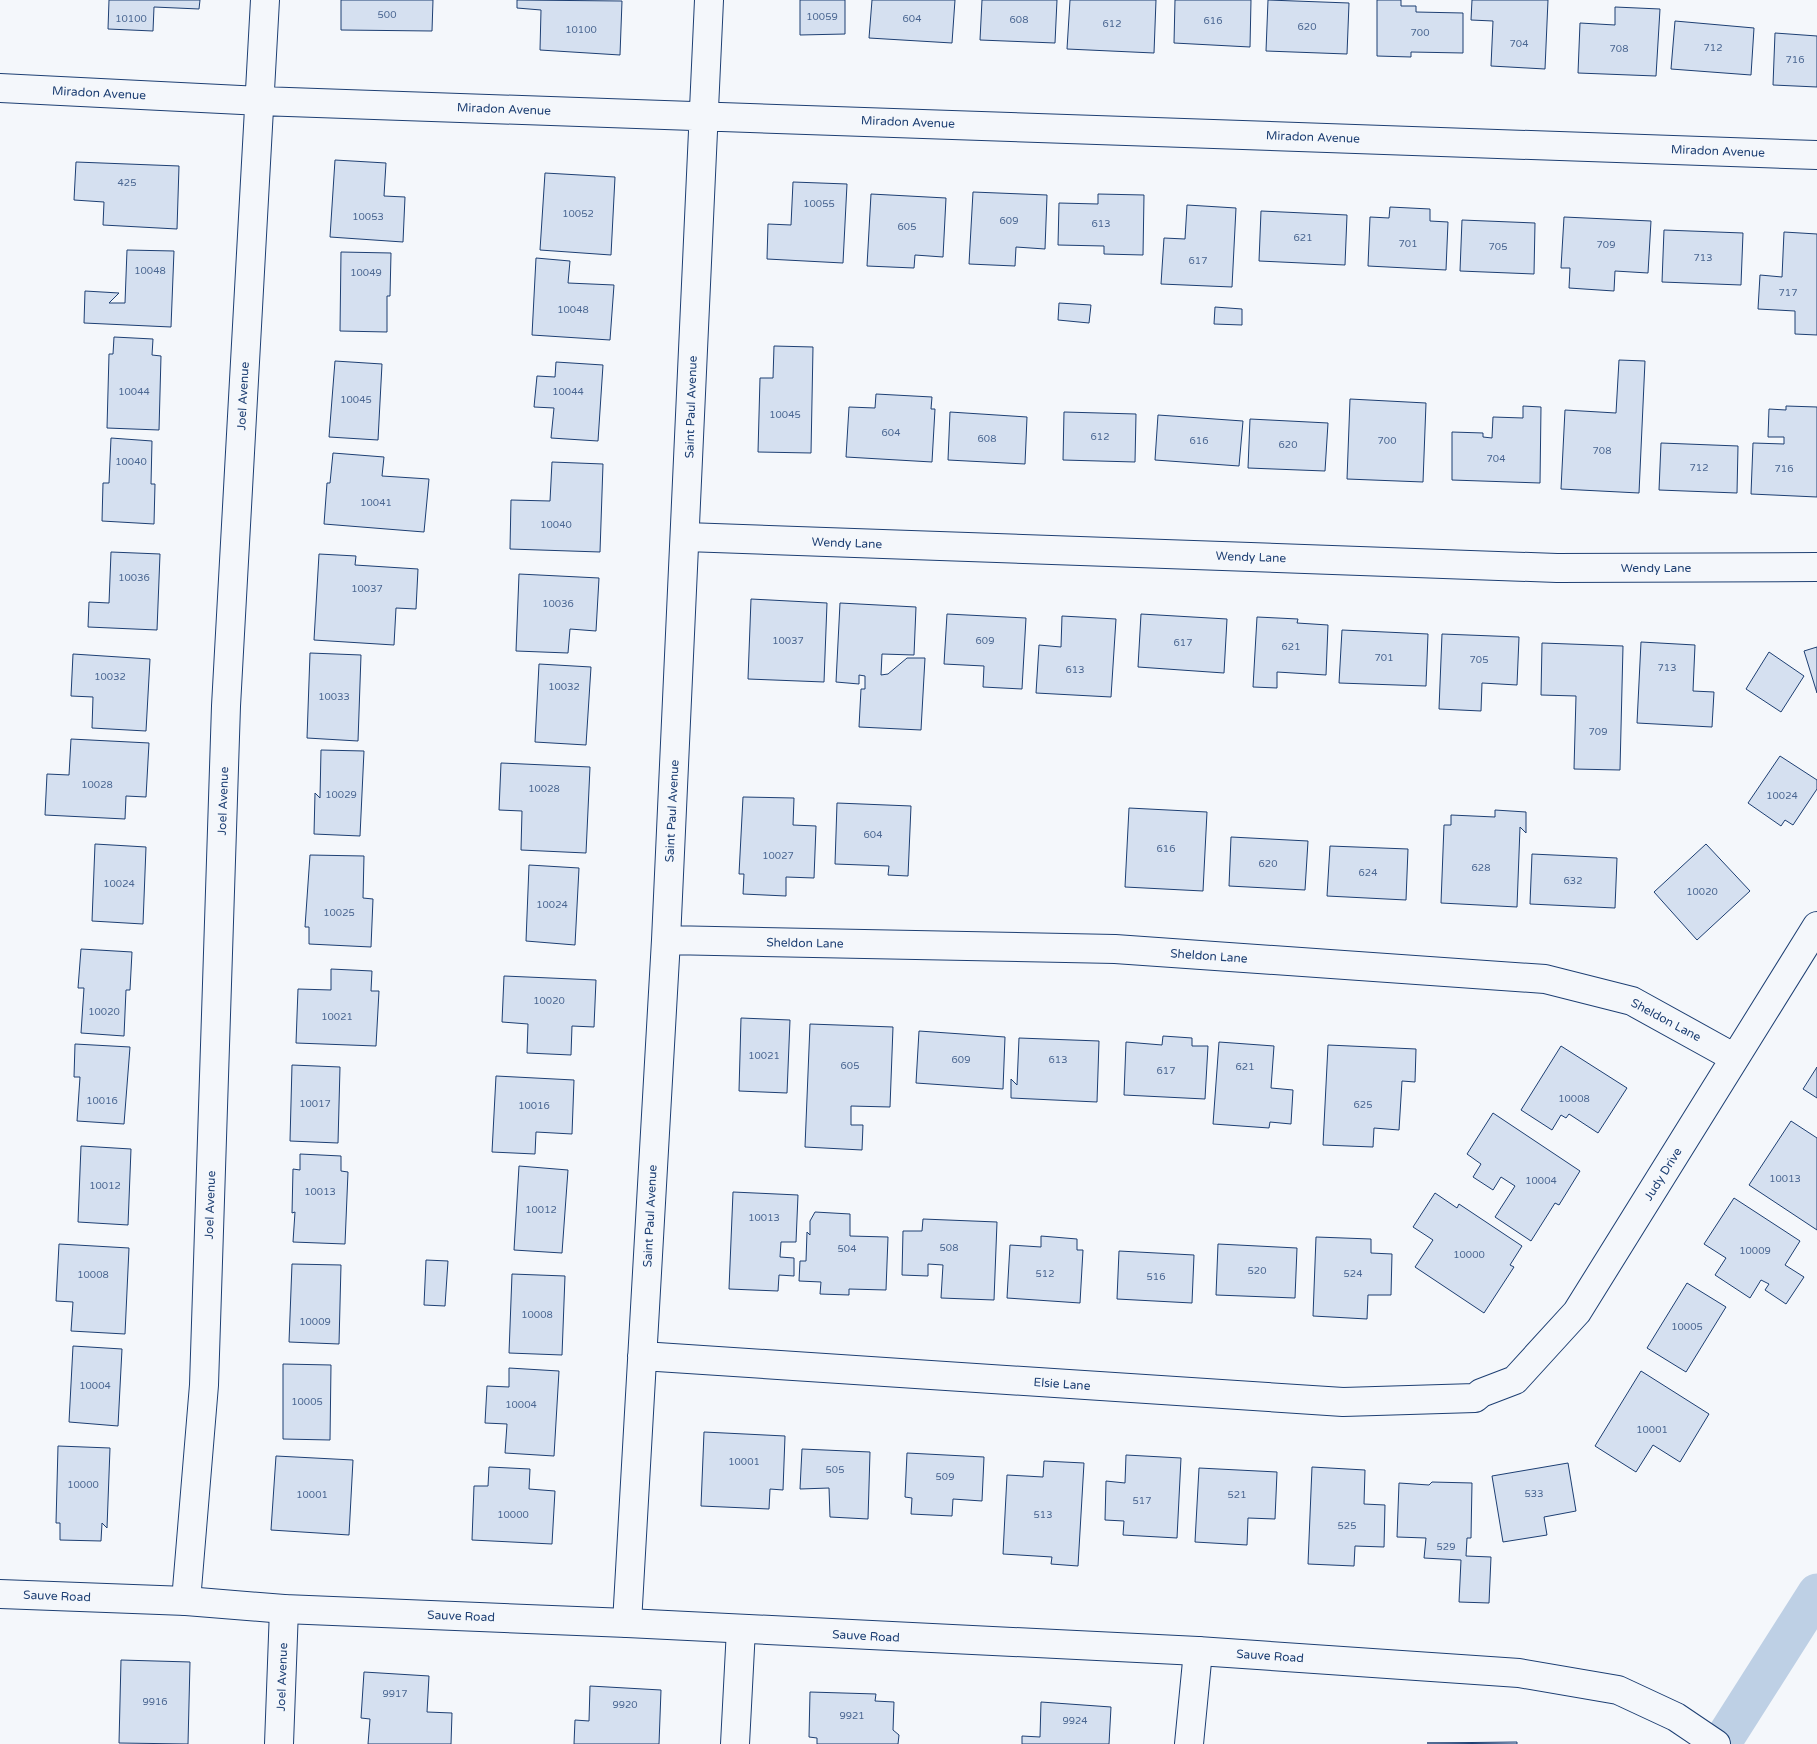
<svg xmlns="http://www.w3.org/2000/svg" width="1817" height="1744" viewBox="0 0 1817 1744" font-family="'Varela Round',sans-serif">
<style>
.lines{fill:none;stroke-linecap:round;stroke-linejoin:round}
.canal{stroke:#bed0e5;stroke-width:39}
.building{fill:#d5e0f0;stroke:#1d3f73}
.minor-casing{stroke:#1d3f73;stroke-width:30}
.tertiary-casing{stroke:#1d3f73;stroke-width:30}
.minor{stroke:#f4f7fb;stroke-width:28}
.tertiary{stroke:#f4f7fb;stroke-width:28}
.labels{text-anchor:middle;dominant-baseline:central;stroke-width:4;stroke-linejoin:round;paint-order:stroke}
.number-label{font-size:10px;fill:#4b6792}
.street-label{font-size:12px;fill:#1d3f73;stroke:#f4f7fb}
</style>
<rect width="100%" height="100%" fill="#f4f7fb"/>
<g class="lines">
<path class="canal" d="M 1721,1744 L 1817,1593"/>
</g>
<path class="building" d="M 109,0 L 200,0 L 199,9 L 154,7 L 153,31 L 108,29 Z
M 341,0 L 433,0 L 432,31 L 341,30 Z
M 517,0 L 622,1 L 620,55 L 540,50 L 541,10 L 517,8 Z
M 800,0 L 845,0 L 845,34 L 800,35 Z
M 872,0 L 955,0 L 952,43 L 869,38 Z
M 982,0 L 1057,0 L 1055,43 L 980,40 Z
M 1070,0 L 1156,0 L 1154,53 L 1067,49 Z
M 1175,0 L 1251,0 L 1250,47 L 1174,43 Z
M 1268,0 L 1349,3 L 1347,54 L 1266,51 Z
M 1377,0 L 1401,0 L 1401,6 L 1416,6 L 1416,12 L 1463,13 L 1463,53 L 1411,52 L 1411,57 L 1377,56 Z
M 1472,0 L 1548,0 L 1545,69 L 1491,66 L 1493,21 L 1471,20 Z
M 1615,7 L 1660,9 L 1656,76 L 1578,73 L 1580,23 L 1615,25 Z
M 1675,21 L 1754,28 L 1751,75 L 1671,69 Z
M 1775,33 L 1817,36 L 1817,87 L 1773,85 Z
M 335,160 L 386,163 L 384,196 L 405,197 L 403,242 L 330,237 Z
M 76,162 L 179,166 L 177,229 L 103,225 L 104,202 L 74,200 Z
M 545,173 L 615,177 L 611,255 L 540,250 Z
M 793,182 L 847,184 L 843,263 L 767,259 L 768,224 L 791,225 Z
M 973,192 L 1047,195 L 1045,249 L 1016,247 L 1015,266 L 969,264 Z
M 871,194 L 946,198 L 943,257 L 915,255 L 914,268 L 867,266 Z
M 1098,194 L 1144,195 L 1143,255 L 1104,254 L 1104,246 L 1058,245 L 1059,203 L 1098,204 Z
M 1187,205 L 1236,208 L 1232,287 L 1161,284 L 1164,238 L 1185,239 Z
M 1390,207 L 1430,209 L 1430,221 L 1448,222 L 1446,270 L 1368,266 L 1370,217 L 1389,218 Z
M 1261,211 L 1347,215 L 1345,265 L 1259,261 Z
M 1564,217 L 1651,221 L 1648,273 L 1615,271 L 1614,291 L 1569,288 L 1570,268 L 1561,268 Z
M 1462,220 L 1535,223 L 1534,274 L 1460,271 Z
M 1664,230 L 1743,233 L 1741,285 L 1662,282 Z
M 1784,232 L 1817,234 L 1817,335 L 1795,334 L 1795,311 L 1758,309 L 1760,275 L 1782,277 Z
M 127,250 L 174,251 L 171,327 L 84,323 L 85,291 L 119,293 L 109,303 L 125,303 Z
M 341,252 L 391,253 L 390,296 L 387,296 L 387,332 L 340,331 Z
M 536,258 L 570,261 L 568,283 L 614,285 L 610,340 L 532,335 Z
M 1059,303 L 1091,305 L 1089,323 L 1058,320 Z
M 1215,307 L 1242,309 L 1242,325 L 1214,324 Z
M 114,337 L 153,339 L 152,355 L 161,356 L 159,430 L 107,428 L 109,354 L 113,354 Z
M 774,346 L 813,347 L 811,453 L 758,452 L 760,378 L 773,378 Z
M 1619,360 L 1645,361 L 1639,493 L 1561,489 L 1565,410 L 1616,413 Z
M 335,361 L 382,364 L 378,440 L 329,437 Z
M 556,362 L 603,365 L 598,441 L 551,438 L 554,408 L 534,407 L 537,376 L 555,377 Z
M 876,394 L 932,397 L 931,409 L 935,409 L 932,462 L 846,457 L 849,407 L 875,408 Z
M 1350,399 L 1426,403 L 1423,482 L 1347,479 Z
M 1523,406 L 1541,407 L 1540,483 L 1452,480 L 1452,432 L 1483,433 L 1483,437 L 1492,438 L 1493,417 L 1523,418 Z
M 1786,406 L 1817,407 L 1817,497 L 1751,494 L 1753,443 L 1784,444 L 1784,437 L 1768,437 L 1769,409 L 1786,410 Z
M 950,412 L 1027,417 L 1025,464 L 948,460 Z
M 1064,412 L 1136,414 L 1135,462 L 1063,460 Z
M 1158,415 L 1243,421 L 1239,466 L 1155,460 Z
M 1250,419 L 1328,423 L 1325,471 L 1248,468 Z
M 111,438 L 152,441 L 151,484 L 155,484 L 154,524 L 102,521 L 103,483 L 109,483 Z
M 1661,443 L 1738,446 L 1737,493 L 1659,490 Z
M 333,453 L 384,457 L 382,476 L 429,479 L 424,532 L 324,524 L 327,483 L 330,483 Z
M 552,462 L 603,464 L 600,552 L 510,549 L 511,500 L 550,501 Z
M 111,552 L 160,554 L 157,630 L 88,627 L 89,602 L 109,603 Z
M 319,554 L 356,556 L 355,565 L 418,569 L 416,609 L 396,608 L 394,645 L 314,640 Z
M 519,574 L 599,578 L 596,631 L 570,629 L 568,653 L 516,651 Z
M 751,599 L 827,603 L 824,682 L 748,679 Z
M 840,603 L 916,607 L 914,655 L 882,654 L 881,675 L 888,674 L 907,658 L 925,658 L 921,730 L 859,727 L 861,689 L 865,689 L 865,676 L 859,675 L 859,684 L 836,682 Z
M 947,614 L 1026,618 L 1022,689 L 983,687 L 984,666 L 944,664 Z
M 1141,614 L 1227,619 L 1224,673 L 1138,667 Z
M 1062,616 L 1116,619 L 1111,697 L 1036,693 L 1039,645 L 1061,647 Z
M 1257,617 L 1298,619 L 1297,623 L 1328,625 L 1326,675 L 1277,672 L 1277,688 L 1253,687 Z
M 1342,630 L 1428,634 L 1426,686 L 1339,683 Z
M 1442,634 L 1519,637 L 1517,685 L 1482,683 L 1481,711 L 1439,709 Z
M 1641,642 L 1695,645 L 1693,691 L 1714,692 L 1712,727 L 1637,723 Z
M 1542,643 L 1623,646 L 1620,770 L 1574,769 L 1576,696 L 1541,695 Z
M 1817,647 L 1817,693 L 1804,651 Z
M 1769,652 L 1804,676 L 1781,712 L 1746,689 Z
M 310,653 L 361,655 L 358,741 L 307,738 Z
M 73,654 L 150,659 L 146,731 L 92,728 L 93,697 L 71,696 Z
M 539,664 L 591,667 L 586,745 L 535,742 Z
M 71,739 L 149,743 L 146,797 L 126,796 L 125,819 L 45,815 L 47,774 L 69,775 Z
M 321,750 L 364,751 L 360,836 L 314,834 L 315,793 L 320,798 Z
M 1780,756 L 1817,780 L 1817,789 L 1793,825 L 1785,820 L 1781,826 L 1748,803 Z
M 501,763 L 590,767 L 586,853 L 521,850 L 522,811 L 499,810 Z
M 743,797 L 794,798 L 793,825 L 816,826 L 814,878 L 786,877 L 786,896 L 743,894 L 744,874 L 739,874 Z
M 837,803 L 911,806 L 908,876 L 888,875 L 889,866 L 835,864 Z
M 1129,808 L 1207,812 L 1203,891 L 1125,887 Z
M 1495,810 L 1526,812 L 1526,833 L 1520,827 L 1517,907 L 1441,903 L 1444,825 L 1451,825 L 1451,815 L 1495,817 Z
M 1231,837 L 1308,841 L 1305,890 L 1229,886 Z
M 95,844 L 146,847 L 143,924 L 92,921 Z
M 1706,844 L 1750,891 L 1697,940 L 1654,892 Z
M 1330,846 L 1408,849 L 1406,900 L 1327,896 Z
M 1532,854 L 1617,858 L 1615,908 L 1530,904 Z
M 310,855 L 364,856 L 363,898 L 373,899 L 371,947 L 309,944 L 309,927 L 305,927 Z
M 529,865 L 579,868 L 575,945 L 526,941 Z
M 81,949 L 132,952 L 130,990 L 126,990 L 124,1036 L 81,1033 L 84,988 L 78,988 Z
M 331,969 L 372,971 L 371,991 L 379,991 L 376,1046 L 296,1043 L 298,989 L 331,990 Z
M 504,976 L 596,980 L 594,1027 L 572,1026 L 571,1055 L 527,1053 L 528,1024 L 502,1022 Z
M 741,1018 L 790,1020 L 787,1093 L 739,1091 Z
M 810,1024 L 893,1027 L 890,1107 L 851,1106 L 851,1125 L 863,1125 L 862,1150 L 805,1147 Z
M 919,1031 L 1005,1037 L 1003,1089 L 916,1083 Z
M 1163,1036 L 1192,1038 L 1192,1046 L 1208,1046 L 1205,1099 L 1124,1095 L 1126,1042 L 1162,1045 Z
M 1019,1038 L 1099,1041 L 1097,1102 L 1011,1098 L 1011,1079 L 1017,1085 Z
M 1219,1042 L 1274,1046 L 1271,1088 L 1293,1090 L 1291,1124 L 1270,1122 L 1269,1128 L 1213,1124 Z
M 75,1044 L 130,1047 L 124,1124 L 77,1121 L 80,1077 L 74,1077 Z
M 1328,1045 L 1416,1049 L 1415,1082 L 1402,1081 L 1399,1130 L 1374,1128 L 1373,1147 L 1323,1145 Z
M 1561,1046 L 1627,1088 L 1598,1133 L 1569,1114 L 1566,1118 L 1561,1115 L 1552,1130 L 1521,1110 Z
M 292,1065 L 340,1067 L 338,1143 L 290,1141 Z
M 1817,1067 L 1817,1098 L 1803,1089 Z
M 496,1076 L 574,1080 L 572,1134 L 536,1132 L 535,1154 L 492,1152 Z
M 1493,1113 L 1580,1171 L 1559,1205 L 1555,1203 L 1531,1241 L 1495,1217 L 1515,1186 L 1501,1177 L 1493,1190 L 1473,1177 L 1481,1164 L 1467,1154 Z
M 1791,1121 L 1817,1138 L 1817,1230 L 1749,1185 Z
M 81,1146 L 131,1149 L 128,1225 L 78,1222 Z
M 300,1154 L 341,1156 L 341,1171 L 348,1172 L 345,1244 L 293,1242 L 295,1212 L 292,1213 L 293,1169 L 300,1170 Z
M 519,1166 L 568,1170 L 562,1253 L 514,1250 Z
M 733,1192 L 798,1195 L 796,1242 L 781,1242 L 780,1257 L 794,1258 L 794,1276 L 779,1275 L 778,1291 L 729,1289 Z
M 1435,1193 L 1457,1208 L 1459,1204 L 1522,1246 L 1510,1265 L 1514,1267 L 1484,1313 L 1415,1267 L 1433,1240 L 1413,1227 Z
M 1734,1198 L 1800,1241 L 1785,1265 L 1804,1277 L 1786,1304 L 1765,1290 L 1769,1284 L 1761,1280 L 1750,1298 L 1715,1275 L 1726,1258 L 1704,1244 Z
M 815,1212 L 850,1214 L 850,1236 L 888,1237 L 886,1290 L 849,1289 L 849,1295 L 820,1294 L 821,1282 L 799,1281 L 800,1261 L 806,1261 L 807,1232 L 810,1235 L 810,1221 Z
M 923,1219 L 997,1222 L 994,1300 L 941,1298 L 943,1265 L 928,1264 L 928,1276 L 902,1275 L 903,1231 L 922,1231 Z
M 1041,1236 L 1077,1239 L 1077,1250 L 1083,1250 L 1080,1303 L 1007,1298 L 1010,1245 L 1041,1247 Z
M 1316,1237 L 1371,1239 L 1371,1253 L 1392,1254 L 1391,1295 L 1368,1295 L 1367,1319 L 1313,1316 Z
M 59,1244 L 129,1248 L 125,1334 L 71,1331 L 73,1302 L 56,1301 Z
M 1218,1244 L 1297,1248 L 1295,1298 L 1216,1295 Z
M 1119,1251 L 1194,1255 L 1192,1303 L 1117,1299 Z
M 426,1260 L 448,1261 L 445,1306 L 424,1305 Z
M 292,1264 L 341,1265 L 339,1344 L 289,1342 Z
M 512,1274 L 565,1276 L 562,1355 L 509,1353 Z
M 1687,1283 L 1726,1307 L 1686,1372 L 1647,1348 Z
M 73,1346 L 122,1349 L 118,1426 L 69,1422 Z
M 283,1364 L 331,1365 L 330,1440 L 283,1439 Z
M 509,1368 L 559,1371 L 554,1456 L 505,1453 L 507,1424 L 485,1423 L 487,1386 L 509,1387 Z
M 1641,1371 L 1709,1414 L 1680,1462 L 1653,1445 L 1636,1472 L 1595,1446 Z
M 704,1432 L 785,1436 L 783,1490 L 770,1489 L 769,1509 L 701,1506 Z
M 58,1446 L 110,1448 L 107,1528 L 102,1523 L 101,1541 L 60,1540 L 60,1523 L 56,1523 Z
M 802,1449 L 870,1452 L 868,1519 L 830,1517 L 829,1488 L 800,1489 Z
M 907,1453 L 984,1457 L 982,1501 L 953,1499 L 952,1516 L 911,1514 L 912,1498 L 905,1497 Z
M 1126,1455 L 1181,1458 L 1177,1538 L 1123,1535 L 1124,1521 L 1105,1520 L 1106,1481 L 1125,1483 Z
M 276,1456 L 353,1460 L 349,1535 L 271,1530 Z
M 1044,1461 L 1084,1463 L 1078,1566 L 1051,1564 L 1052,1557 L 1003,1554 L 1007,1475 L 1043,1477 Z
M 1568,1463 L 1576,1511 L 1544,1517 L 1547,1535 L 1503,1542 L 1492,1476 Z
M 489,1467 L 530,1469 L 529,1489 L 555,1491 L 552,1544 L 472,1540 L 474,1486 L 488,1486 Z
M 1312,1467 L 1365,1470 L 1364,1504 L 1385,1505 L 1384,1547 L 1355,1546 L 1354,1566 L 1308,1564 Z
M 1199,1468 L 1277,1472 L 1275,1519 L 1248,1518 L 1247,1545 L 1195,1542 Z
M 1432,1482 L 1472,1483 L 1471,1538 L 1467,1538 L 1466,1556 L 1491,1557 L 1489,1603 L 1459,1602 L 1461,1560 L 1424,1558 L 1426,1538 L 1397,1537 L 1399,1483 L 1429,1485 Z
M 121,1660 L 190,1662 L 188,1744 L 119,1743 Z
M 364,1672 L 429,1676 L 427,1712 L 452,1713 L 451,1744 L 368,1744 L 370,1719 L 361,1718 Z
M 590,1686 L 661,1690 L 659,1744 L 574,1744 L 575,1720 L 589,1721 Z
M 810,1692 L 876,1694 L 875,1701 L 894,1702 L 893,1730 L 899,1735 L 898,1744 L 817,1744 L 817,1738 L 809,1737 Z
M 1041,1702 L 1111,1707 L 1109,1744 L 1022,1744 L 1022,1736 L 1040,1737 Z
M 1517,1742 L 1517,1744 L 1427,1743 Z"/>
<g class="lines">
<g class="minor-casing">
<path id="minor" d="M 0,88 L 260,101 L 1817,155
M 686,537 L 1557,568 L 1817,567
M 666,940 L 1115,949 L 1545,979 L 1632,1001 L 1735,1058
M 642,1356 L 1343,1402 L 1475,1398 L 1481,1393 L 1515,1380 L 1577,1312 L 1817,926
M 186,1601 L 204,1385 L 226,706 L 265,0
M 627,1623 L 666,940 L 709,0
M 279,1744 L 284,1609
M 735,1744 L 741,1629
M 1189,1744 L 1198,1651"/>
</g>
<g class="tertiary-casing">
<path id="tertiary" d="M 0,1594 L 186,1601 L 284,1609 L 627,1623 L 1198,1651 L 1519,1673 L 1618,1690 L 1676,1717 L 1716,1744"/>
</g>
<use href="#minor" class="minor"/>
<use href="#tertiary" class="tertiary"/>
</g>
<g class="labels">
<g class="number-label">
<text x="387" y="15">500</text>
<text x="822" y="17">10059</text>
<text x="131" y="19">10100</text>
<text x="912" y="19">604</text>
<text x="1019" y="20">608</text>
<text x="1213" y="21">616</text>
<text x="1112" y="24">612</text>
<text x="1307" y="27">620</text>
<text x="581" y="30">10100</text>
<text x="1420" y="33">700</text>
<text x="1519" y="44">704</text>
<text x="1713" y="48">712</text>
<text x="1619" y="49">708</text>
<text x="1795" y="60">716</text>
<text x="127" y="183">425</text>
<text x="819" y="204">10055</text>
<text x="578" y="214">10052</text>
<text x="368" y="217">10053</text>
<text x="1009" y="221">609</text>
<text x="1101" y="224">613</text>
<text x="907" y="227">605</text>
<text x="1303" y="238">621</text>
<text x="1408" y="244">701</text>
<text x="1606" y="245">709</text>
<text x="1498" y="247">705</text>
<text x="1703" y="258">713</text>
<text x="1198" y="261">617</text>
<text x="150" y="271">10048</text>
<text x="366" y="273">10049</text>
<text x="1788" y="293">717</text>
<text x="573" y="310">10048</text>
<text x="134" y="392">10044</text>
<text x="568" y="392">10044</text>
<text x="356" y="400">10045</text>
<text x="785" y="415">10045</text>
<text x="891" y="433">604</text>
<text x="1100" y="437">612</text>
<text x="987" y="439">608</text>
<text x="1199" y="441">616</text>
<text x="1387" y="441">700</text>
<text x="1288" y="445">620</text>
<text x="1602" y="451">708</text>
<text x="1496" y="459">704</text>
<text x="131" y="462">10040</text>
<text x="1699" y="468">712</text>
<text x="1784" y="469">716</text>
<text x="376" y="503">10041</text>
<text x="556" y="525">10040</text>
<text x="134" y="578">10036</text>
<text x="367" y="589">10037</text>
<text x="558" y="604">10036</text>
<text x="788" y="641">10037</text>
<text x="985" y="641">609</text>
<text x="1183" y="643">617</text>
<text x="1291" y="647">621</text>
<text x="1384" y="658">701</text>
<text x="1479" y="660">705</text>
<text x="1667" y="668">713</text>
<text x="1075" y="670">613</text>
<text x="110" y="677">10032</text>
<text x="564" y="687">10032</text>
<text x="334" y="697">10033</text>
<text x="1598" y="732">709</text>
<text x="97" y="785">10028</text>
<text x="544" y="789">10028</text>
<text x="341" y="795">10029</text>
<text x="1782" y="796">10024</text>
<text x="873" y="835">604</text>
<text x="1166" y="849">616</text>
<text x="778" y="856">10027</text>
<text x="1268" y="864">620</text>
<text x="1481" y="868">628</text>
<text x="1368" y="873">624</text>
<text x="1573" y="881">632</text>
<text x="119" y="884">10024</text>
<text x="1702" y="892">10020</text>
<text x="552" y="905">10024</text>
<text x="339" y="913">10025</text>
<text x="549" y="1001">10020</text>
<text x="104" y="1012">10020</text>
<text x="337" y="1017">10021</text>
<text x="764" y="1056">10021</text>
<text x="961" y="1060">609</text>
<text x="1058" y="1060">613</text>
<text x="850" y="1066">605</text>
<text x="1245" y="1067">621</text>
<text x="1166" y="1071">617</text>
<text x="1574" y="1099">10008</text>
<text x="102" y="1101">10016</text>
<text x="315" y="1104">10017</text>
<text x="1363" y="1105">625</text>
<text x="534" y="1106">10016</text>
<text x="1785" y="1179">10013</text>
<text x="1541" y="1181">10004</text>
<text x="105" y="1186">10012</text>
<text x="320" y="1192">10013</text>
<text x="541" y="1210">10012</text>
<text x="764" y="1218">10013</text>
<text x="949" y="1248">508</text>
<text x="847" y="1249">504</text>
<text x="1755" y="1251">10009</text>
<text x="1469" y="1255">10000</text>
<text x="1257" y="1271">520</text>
<text x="1045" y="1274">512</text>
<text x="1353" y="1274">524</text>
<text x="93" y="1275">10008</text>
<text x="1156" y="1277">516</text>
<text x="537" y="1315">10008</text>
<text x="315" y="1322">10009</text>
<text x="1687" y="1327">10005</text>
<text x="95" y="1386">10004</text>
<text x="307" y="1402">10005</text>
<text x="521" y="1405">10004</text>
<text x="1652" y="1430">10001</text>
<text x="744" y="1462">10001</text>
<text x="835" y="1470">505</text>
<text x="945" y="1477">509</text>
<text x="83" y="1485">10000</text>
<text x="1534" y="1494">533</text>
<text x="312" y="1495">10001</text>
<text x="1237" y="1495">521</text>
<text x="1142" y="1501">517</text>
<text x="513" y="1515">10000</text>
<text x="1043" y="1515">513</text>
<text x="1347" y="1526">525</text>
<text x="1446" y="1547">529</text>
<text x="395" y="1694">9917</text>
<text x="155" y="1702">9916</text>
<text x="625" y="1705">9920</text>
<text x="852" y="1716">9921</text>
<text x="1075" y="1721">9924</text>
</g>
<g class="street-label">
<text transform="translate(99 93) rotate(3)">Miradon Avenue</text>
<text transform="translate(504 109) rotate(2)">Miradon Avenue</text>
<text transform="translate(908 122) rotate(2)">Miradon Avenue</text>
<text transform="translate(1313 137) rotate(2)">Miradon Avenue</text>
<text transform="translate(1718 151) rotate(2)">Miradon Avenue</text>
<text transform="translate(243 396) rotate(-87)">Joel Avenue</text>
<text transform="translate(691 407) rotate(-88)">Saint Paul Avenue</text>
<text transform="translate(847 543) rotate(2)">Wendy Lane</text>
<text transform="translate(1251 557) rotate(2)">Wendy Lane</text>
<text x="1656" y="568">Wendy Lane</text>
<text transform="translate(223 801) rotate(-88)">Joel Avenue</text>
<text transform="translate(672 811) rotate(-87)">Saint Paul Avenue</text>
<text transform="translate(805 943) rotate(1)">Sheldon Lane</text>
<text transform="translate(1209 956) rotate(4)">Sheldon Lane</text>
<text transform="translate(1666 1020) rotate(28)">Sheldon Lane</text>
<text transform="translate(1663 1174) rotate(-58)">Judy Drive</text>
<text transform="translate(210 1205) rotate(-88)">Joel Avenue</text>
<text transform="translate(650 1216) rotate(-87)">Saint Paul Avenue</text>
<text transform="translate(1062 1384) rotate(4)">Elsie Lane</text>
<text transform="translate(57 1596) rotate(2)">Sauve Road</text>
<text transform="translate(461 1616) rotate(2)">Sauve Road</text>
<text transform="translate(866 1636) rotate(3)">Sauve Road</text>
<text transform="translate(1270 1656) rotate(4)">Sauve Road</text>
<text transform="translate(282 1677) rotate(-88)">Joel Avenue</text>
</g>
</g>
</svg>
